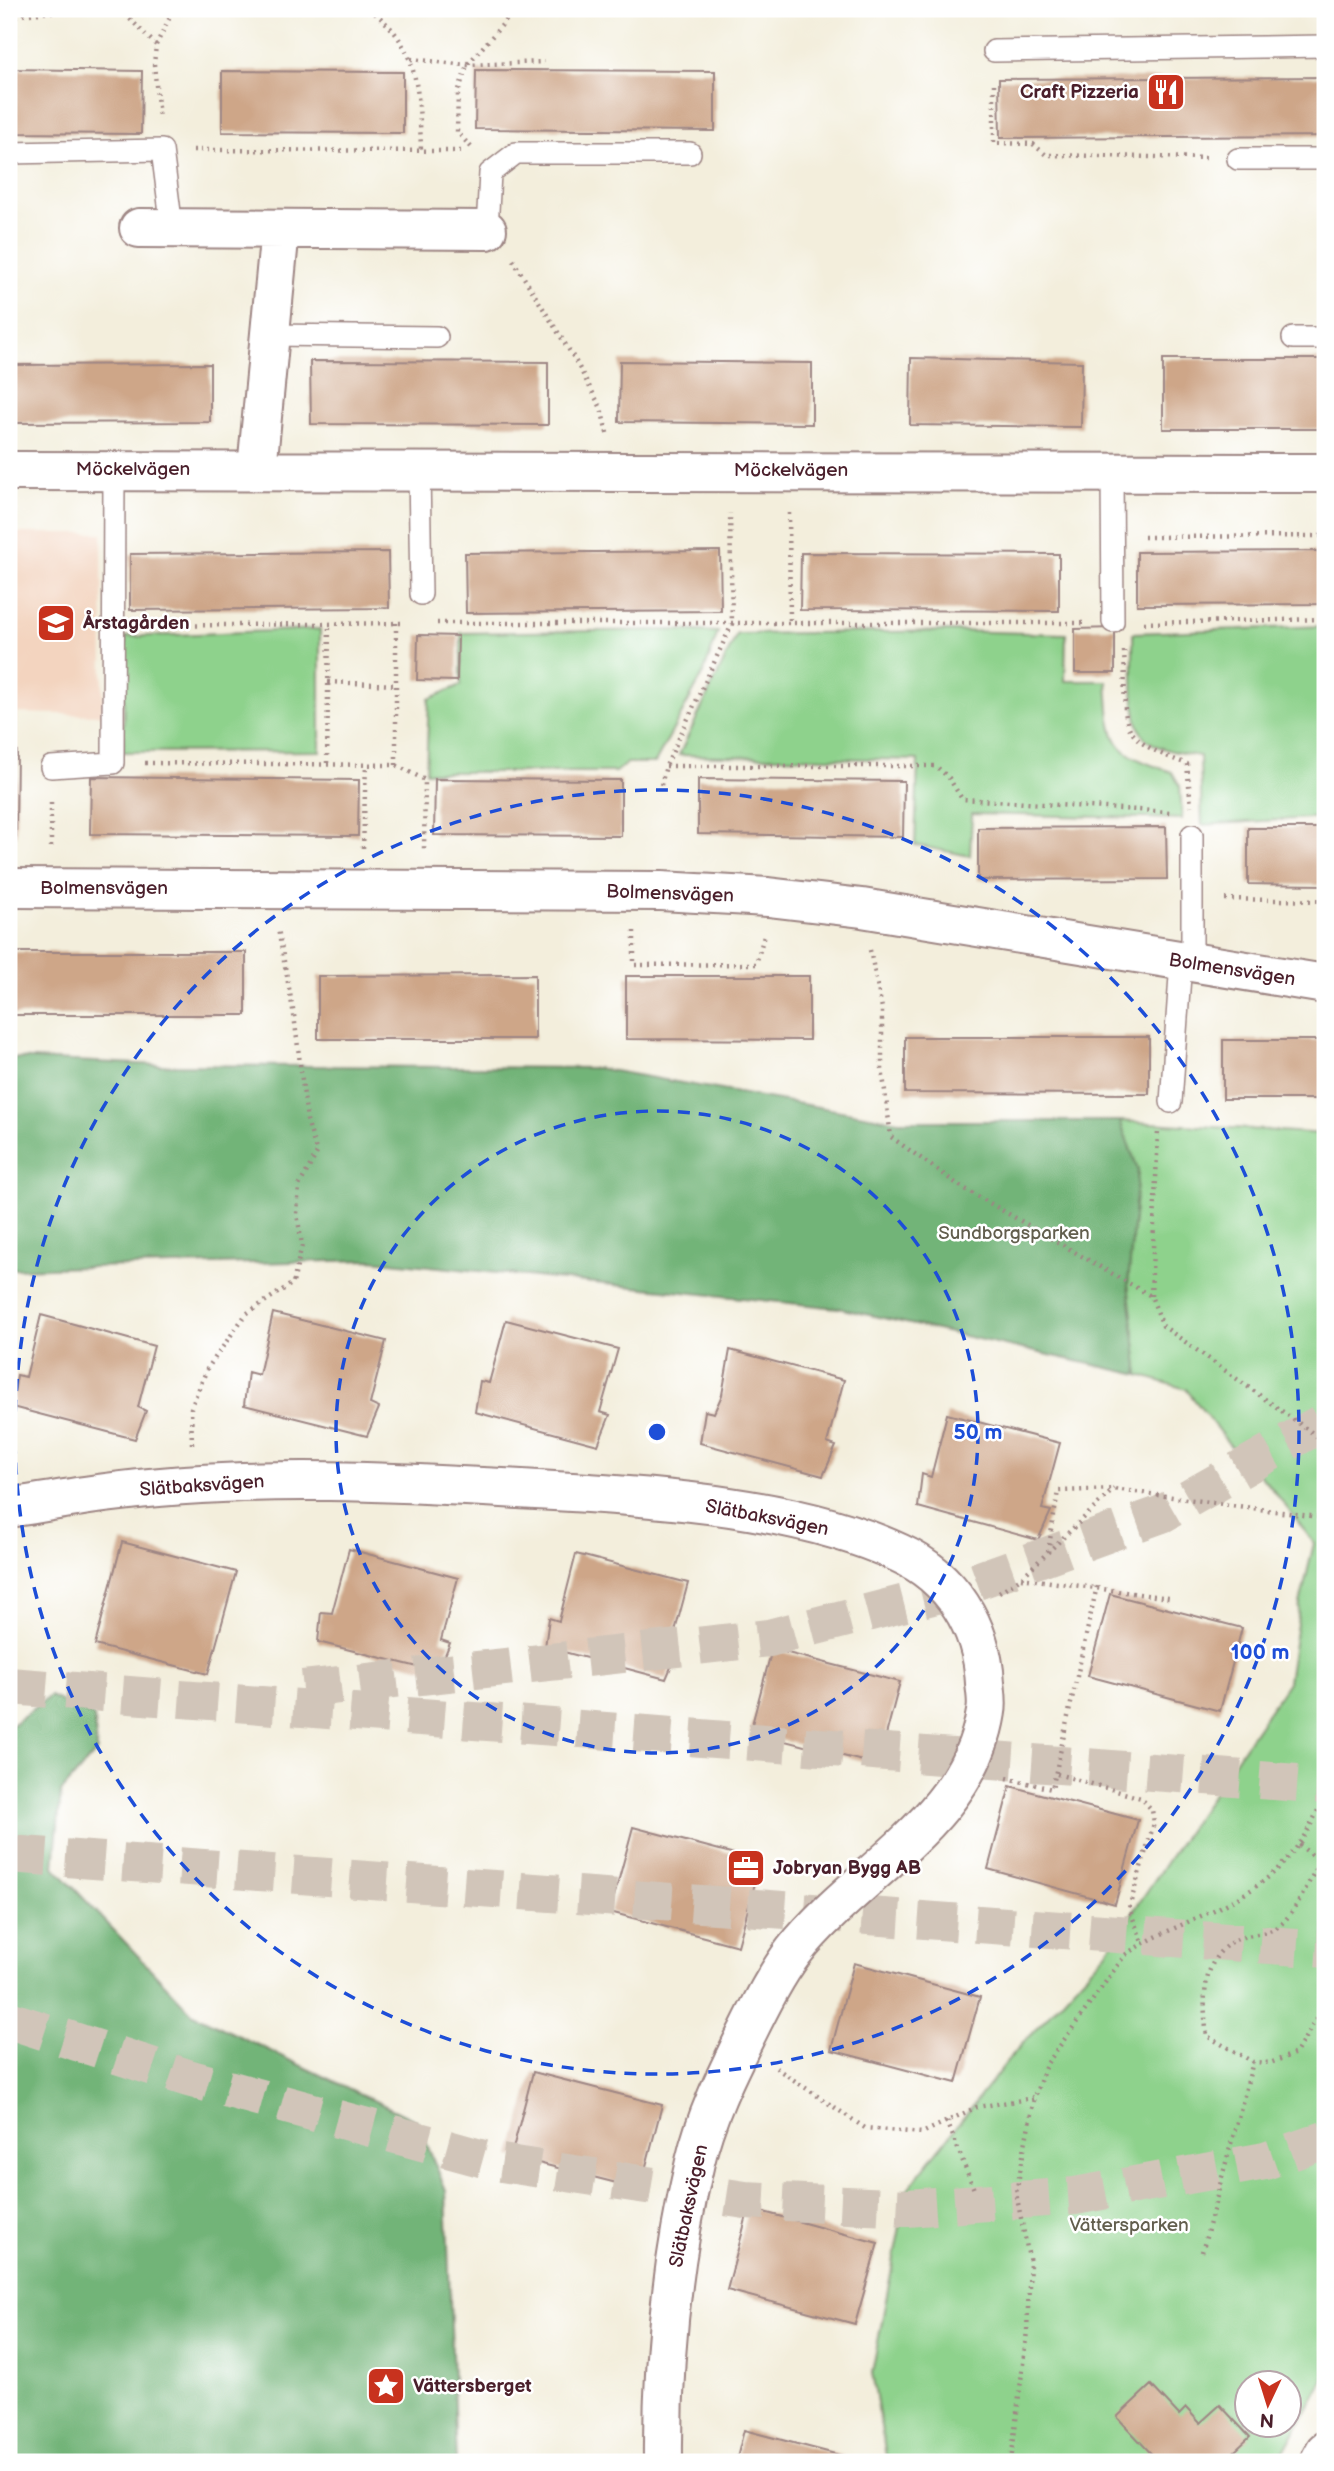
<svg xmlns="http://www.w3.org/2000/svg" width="1334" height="2471" viewBox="0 0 1334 2471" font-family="'Balsamiq Sans',sans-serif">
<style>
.built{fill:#f3d4bf}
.green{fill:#8ed28c;stroke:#6c785c;stroke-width:2;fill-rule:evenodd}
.forest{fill:#72b478;stroke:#5e6a52;stroke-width:2}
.building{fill:#cea688}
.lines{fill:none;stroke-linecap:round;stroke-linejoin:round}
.highway-tunnel{stroke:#d1c5b9;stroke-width:38;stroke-dasharray:38 19;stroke-linecap:butt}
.lane-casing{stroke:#9e8684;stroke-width:24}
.street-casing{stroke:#9e8684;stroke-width:42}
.path{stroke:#9e8684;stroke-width:4.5;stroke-dasharray:2 5;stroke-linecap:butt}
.lane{stroke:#fff;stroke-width:21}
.street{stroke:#fff;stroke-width:38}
.ring{fill:none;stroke:#1d4ed8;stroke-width:3.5;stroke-dasharray:12 9}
.labels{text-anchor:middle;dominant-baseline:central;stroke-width:5;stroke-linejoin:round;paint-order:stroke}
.poi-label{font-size:19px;font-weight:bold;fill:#4a1f2b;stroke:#fff;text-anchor:start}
.street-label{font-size:19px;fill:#4a1f2b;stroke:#fff}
.park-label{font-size:19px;fill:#625e4d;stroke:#fff}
.centre{fill:#1d4ed8;stroke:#fff;stroke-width:3.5}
.ring-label{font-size:21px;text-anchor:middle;font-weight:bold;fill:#1d4ed8;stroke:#fff;stroke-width:5;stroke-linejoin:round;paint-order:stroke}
</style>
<rect width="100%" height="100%" fill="#fff"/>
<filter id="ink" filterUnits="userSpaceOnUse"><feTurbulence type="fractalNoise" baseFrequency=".0143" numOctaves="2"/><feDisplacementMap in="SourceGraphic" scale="14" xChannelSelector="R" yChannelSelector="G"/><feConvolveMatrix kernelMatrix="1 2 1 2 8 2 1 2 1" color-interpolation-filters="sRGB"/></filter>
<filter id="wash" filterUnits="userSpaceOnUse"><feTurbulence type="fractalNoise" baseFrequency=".00686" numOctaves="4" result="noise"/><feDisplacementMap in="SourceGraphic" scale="28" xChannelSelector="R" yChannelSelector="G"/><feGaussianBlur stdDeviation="1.57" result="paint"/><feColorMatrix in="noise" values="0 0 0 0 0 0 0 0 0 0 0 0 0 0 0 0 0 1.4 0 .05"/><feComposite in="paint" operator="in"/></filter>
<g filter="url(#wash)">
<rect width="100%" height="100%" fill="#f3eedc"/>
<path class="built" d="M 9,533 L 102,533 L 103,715 L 17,713 L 16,836 L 9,836 Z"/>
<path class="green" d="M 1325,626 L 1325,817 L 1202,825 L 1200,756 C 1182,753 1161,751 1147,740 C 1128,726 1134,656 1133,633 Z
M 320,629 L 320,751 L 123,752 L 125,637 Z
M 672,630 L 718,632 L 703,674 L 655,763 L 627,763 L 616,772 L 426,772 L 429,699 L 461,685 L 461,633 Z
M 955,631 L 1066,634 L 1065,681 L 1107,681 C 1111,743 1109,752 1172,772 L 1180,786 L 1182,819 L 972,814 L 970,856 L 915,845 L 918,760 L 679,755 L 737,634 Z
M 1120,1121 L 1325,1134 L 1325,2377 L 1278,2462 L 887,2462 L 872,2373 L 907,2190 L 1014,2053 L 1106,1952 L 1288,1682 L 1300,1604 L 1314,1543 L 1270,1486 L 1229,1444 L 1186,1389 L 1139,1375 L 1128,1284 L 1138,1170 ZM 1246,2384 L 1288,2384 L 1288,2426 L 1246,2426 Z"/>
<path class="forest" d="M 9,1058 L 160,1065 L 597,1068 L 898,1121 L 1120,1121 L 1138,1170 L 1128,1284 L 1139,1375 L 838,1308 L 371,1260 L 9,1269 Z
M 50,1696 L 94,1717 L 97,1751 L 61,1792 L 54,1867 L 193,2014 L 417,2121 L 446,2190 L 456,2462 L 9,2462 L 9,1727 Z"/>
<g id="blocks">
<path class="building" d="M 9,69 L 142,71 L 141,134 L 9,133 Z
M 476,70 L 715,71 L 715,131 L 475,129 Z
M 222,71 L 403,72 L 403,133 L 222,132 Z
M 1325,77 L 1325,136 L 1000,138 L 999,79 Z
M 911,358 L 1082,362 L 1081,427 L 910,425 Z
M 1163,359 L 1325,359 L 1325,429 L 1163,429 Z
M 310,361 L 548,362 L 548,425 L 311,424 Z
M 620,361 L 812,363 L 812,424 L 619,422 Z
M 210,364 L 210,422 L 9,423 L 9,365 Z
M 720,551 L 721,611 L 466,613 L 465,553 Z
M 1325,551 L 1325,604 L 1137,605 L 1137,552 Z
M 388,552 L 389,608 L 130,610 L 130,554 Z
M 801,553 L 1059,554 L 1059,611 L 800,610 Z
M 1115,628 L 1115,673 L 1075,673 L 1075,629 Z
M 418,635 L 458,636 L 457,681 L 417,680 Z
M 9,749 L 17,750 L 16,836 L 9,836 Z
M 91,777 L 359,780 L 358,836 L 90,834 Z
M 435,779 L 621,780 L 621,836 L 434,835 Z
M 698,779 L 904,781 L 903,837 L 698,834 Z
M 1166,827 L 1167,879 L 978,880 L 978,828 Z
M 1248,828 L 1325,828 L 1325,885 L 1248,884 Z
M 9,952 L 246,952 L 246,1015 L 9,1015 Z
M 535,975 L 535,1039 L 318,1039 L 318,976 Z
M 626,976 L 809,976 L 809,1040 L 626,1039 Z
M 905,1037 L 1149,1037 L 1149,1094 L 905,1093 Z
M 1223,1040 L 1325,1040 L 1325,1099 L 1223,1099 Z
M 273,1313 L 386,1341 L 370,1404 L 379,1408 L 367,1436 L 244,1405 L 248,1372 L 259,1375 Z
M 41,1315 L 154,1346 L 138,1407 L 146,1411 L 135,1439 L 12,1407 L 17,1375 L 26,1377 Z
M 506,1320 L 618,1349 L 600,1412 L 610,1415 L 598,1445 L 475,1412 L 480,1381 L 489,1383 Z
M 730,1350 L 844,1380 L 827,1443 L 836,1446 L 823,1476 L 700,1443 L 705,1411 L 714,1413 L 722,1395 Z
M 947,1414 L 1060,1443 L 1042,1509 L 1051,1511 L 1038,1540 L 918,1507 L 922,1474 L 931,1477 Z
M 122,1542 L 236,1572 L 208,1674 L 95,1645 Z
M 349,1549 L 458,1578 L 441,1640 L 450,1643 L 438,1672 L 318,1642 L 321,1612 L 332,1613 Z
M 576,1554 L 688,1583 L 671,1646 L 679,1648 L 666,1679 L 545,1647 L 549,1618 L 559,1621 Z
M 1110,1594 L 1242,1628 L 1220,1711 L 1088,1676 Z
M 772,1649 L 900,1682 L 878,1765 L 750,1732 Z
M 1010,1786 L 1138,1820 L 1115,1904 L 988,1869 Z
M 633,1827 L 761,1861 L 738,1946 L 610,1912 Z
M 854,1963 L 980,1997 L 956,2083 L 831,2050 Z
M 533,2072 L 662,2105 L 640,2189 L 511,2156 Z
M 749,2208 L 878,2243 L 855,2324 L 727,2290 Z
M 1151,2385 L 1179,2415 L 1186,2408 L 1200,2423 L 1220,2405 L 1250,2437 L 1223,2462 L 1159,2462 L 1117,2417 Z
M 744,2430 L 862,2461 L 862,2462 L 736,2462 Z"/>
</g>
</g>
<g filter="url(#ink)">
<use href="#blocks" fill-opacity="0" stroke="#9e8684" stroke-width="2"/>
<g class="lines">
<path class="highway-tunnel" d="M 9,1686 L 1325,1785
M 303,1689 L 769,1638 L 944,1593 L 1162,1514 L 1325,1421
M 9,1854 L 1325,1949
M 9,2020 L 188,2078 L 495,2162 L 745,2200 L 907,2208 L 1075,2196 L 1265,2161 L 1325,2140"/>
<g class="lane-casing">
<path id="lane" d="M 994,51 L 1325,46
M 9,153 L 162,150 L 172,228
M 1238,159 L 1325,159
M 487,230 L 490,173 L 516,153 L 690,153
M 271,335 L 437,337
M 1293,338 L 1325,338
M 419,470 L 421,594
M 1112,471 L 1113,622
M 51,767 L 113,763 L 114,469
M 1192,835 L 1192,964
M 1171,1102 L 1181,962"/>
</g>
<g class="street-casing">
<path id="street" d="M 139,228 L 487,230
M 257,469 L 280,229
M 9,471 L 1325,473
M 9,888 L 661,891 L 768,897 L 862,908 L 1325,984
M 9,1508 C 41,1503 73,1497 105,1493 C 253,1473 405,1482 554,1491 C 662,1497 800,1507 899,1553 C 952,1577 982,1626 985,1683 C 986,1692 988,1703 986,1712 C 969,1820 857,1871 794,1951 C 775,1976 760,2007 746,2035 C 726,2075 705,2118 695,2162 C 672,2259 662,2362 663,2462
M 1319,2462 L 1325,2451"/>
</g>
<path class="path" d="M 120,9 L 156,45 L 154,64 L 159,117
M 369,9 C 420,44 419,94 421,150
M 9,16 L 83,9
M 156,45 L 174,9
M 411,59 L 467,65 L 544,62
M 994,84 L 994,143 L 1033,144 L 1046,155 L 1206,158
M 471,147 L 457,132 L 458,93 L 467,65 L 516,9
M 193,150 L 464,151
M 513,260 L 574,358 L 601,408 L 607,433
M 789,513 L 790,624
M 1144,537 L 1325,536
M 437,623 L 1083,623
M 1144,623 L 1325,619
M 147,626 L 404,623
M 1124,651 C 1128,723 1109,736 1187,764 L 1191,806
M 328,682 L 396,685
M 145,763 L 396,765 L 425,780 L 424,849
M 327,763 L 329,624
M 396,765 L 396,623
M 666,766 L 936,766 L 949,778 L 962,799 L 1170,812
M 661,785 L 666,766 L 732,624 L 730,513
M 51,847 L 51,799
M 363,848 L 366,765
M 1225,899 L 1325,901
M 634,931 L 634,965 L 756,964 L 764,936
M 870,950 L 882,1008 L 882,1068 L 891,1137 L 960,1186 L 1151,1296 L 1163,1326 L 1325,1442
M 1151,1296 L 1158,1131
M 192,1444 L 191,1408 L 207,1369 L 246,1314 L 293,1283 L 302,1245 L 297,1214 L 299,1186 L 317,1153 L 307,1120 L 294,1015 L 278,929
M 1048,1552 L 1058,1491 L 1114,1489 L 1325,1518
M 1021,1578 L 1169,1598
M 999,1592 L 1021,1578 L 1114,1489
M 1057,1774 L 1141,1798 L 1152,1810 L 1154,1823 L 1129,1908 L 1142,1942
M 1007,1778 L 1052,1789 L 1097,1586
M 1299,1845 L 1320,1861
M 1325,1860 L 1320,1861 C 1309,1881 1297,1911 1279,1926 C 1271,1933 1254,1934 1243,1937 C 1201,1951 1202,2000 1207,2036 L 1253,2062 L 1270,2063 L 1296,2053 L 1325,2004
M 776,2068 L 865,2128 L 922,2133 L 977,2107 L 1034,2098
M 947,2121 L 975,2192
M 1202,2252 L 1253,2062
M 1011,2462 L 1027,2331 L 1030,2263 L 1016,2193 L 1034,2098 L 1046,2065 L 1125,1955 C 1146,1940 1169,1931 1192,1920 C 1261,1890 1296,1866 1325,1794"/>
<use href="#lane" class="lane"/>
<use href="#street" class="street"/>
</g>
</g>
<g class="ring">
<circle cx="657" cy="1432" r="321"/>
<circle cx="657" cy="1432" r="642"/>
</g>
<defs>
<g id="restaurant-square" transform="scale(2.0125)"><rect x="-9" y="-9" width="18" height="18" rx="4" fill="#c8321e" stroke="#fff"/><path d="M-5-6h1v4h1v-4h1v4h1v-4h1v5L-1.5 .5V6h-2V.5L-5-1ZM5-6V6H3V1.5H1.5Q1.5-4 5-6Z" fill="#fff"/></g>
<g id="school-square" transform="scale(2.0125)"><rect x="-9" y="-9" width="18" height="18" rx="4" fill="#c8321e" stroke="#fff"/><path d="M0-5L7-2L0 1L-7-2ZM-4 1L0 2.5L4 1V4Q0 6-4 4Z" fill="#fff"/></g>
<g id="office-square" transform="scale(2.0125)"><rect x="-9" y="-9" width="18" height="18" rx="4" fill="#c8321e" stroke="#fff"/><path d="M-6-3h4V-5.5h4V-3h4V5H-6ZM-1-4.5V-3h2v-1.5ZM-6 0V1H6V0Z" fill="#fff"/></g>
<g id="sight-square" transform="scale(2.0125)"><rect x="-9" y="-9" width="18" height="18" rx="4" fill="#c8321e" stroke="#fff"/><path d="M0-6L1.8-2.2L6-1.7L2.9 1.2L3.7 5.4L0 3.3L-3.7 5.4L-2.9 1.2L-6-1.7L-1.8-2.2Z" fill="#fff"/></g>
</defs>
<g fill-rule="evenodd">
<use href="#restaurant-square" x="1166" y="92"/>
<use href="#school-square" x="56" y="623"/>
<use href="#office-square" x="746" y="1868"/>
<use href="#sight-square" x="386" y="2386"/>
</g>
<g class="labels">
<g class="poi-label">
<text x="1139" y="92" text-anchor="end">Craft Pizzeria</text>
<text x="83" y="623">Årstagården</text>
<text x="773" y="1868">Jobryan Bygg AB</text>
<text x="413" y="2386">Vättersberget</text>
</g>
<g class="street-label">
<text x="133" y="469">Möckelvägen</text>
<text x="791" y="470">Möckelvägen</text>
<text x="104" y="888">Bolmensvägen</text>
<text transform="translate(670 894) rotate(2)">Bolmensvägen</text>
<text transform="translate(1232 970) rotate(9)">Bolmensvägen</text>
<text transform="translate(202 1486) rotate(-4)">Slätbaksvägen</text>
<text transform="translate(767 1518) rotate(11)">Slätbaksvägen</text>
<text transform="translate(689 2206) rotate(-78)">Slätbaksvägen</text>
</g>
<g class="park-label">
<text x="1014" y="1233">Sundborgsparken</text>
<text x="1129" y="2225">Vättersparken</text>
</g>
</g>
<circle cx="657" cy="1432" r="10" class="centre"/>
<g class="ring-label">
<text x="978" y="1439">50 m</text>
<text x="1260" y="1659">100 m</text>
</g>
<rect width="1334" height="2471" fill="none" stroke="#fff" stroke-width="35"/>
<g transform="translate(1268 2404) rotate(184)"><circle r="33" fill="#ffffff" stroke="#b7a5aa" stroke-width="2"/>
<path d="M0-5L12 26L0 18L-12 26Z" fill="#c8321e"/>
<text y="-10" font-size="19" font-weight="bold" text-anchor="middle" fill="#4a1f2b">N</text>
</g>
</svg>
